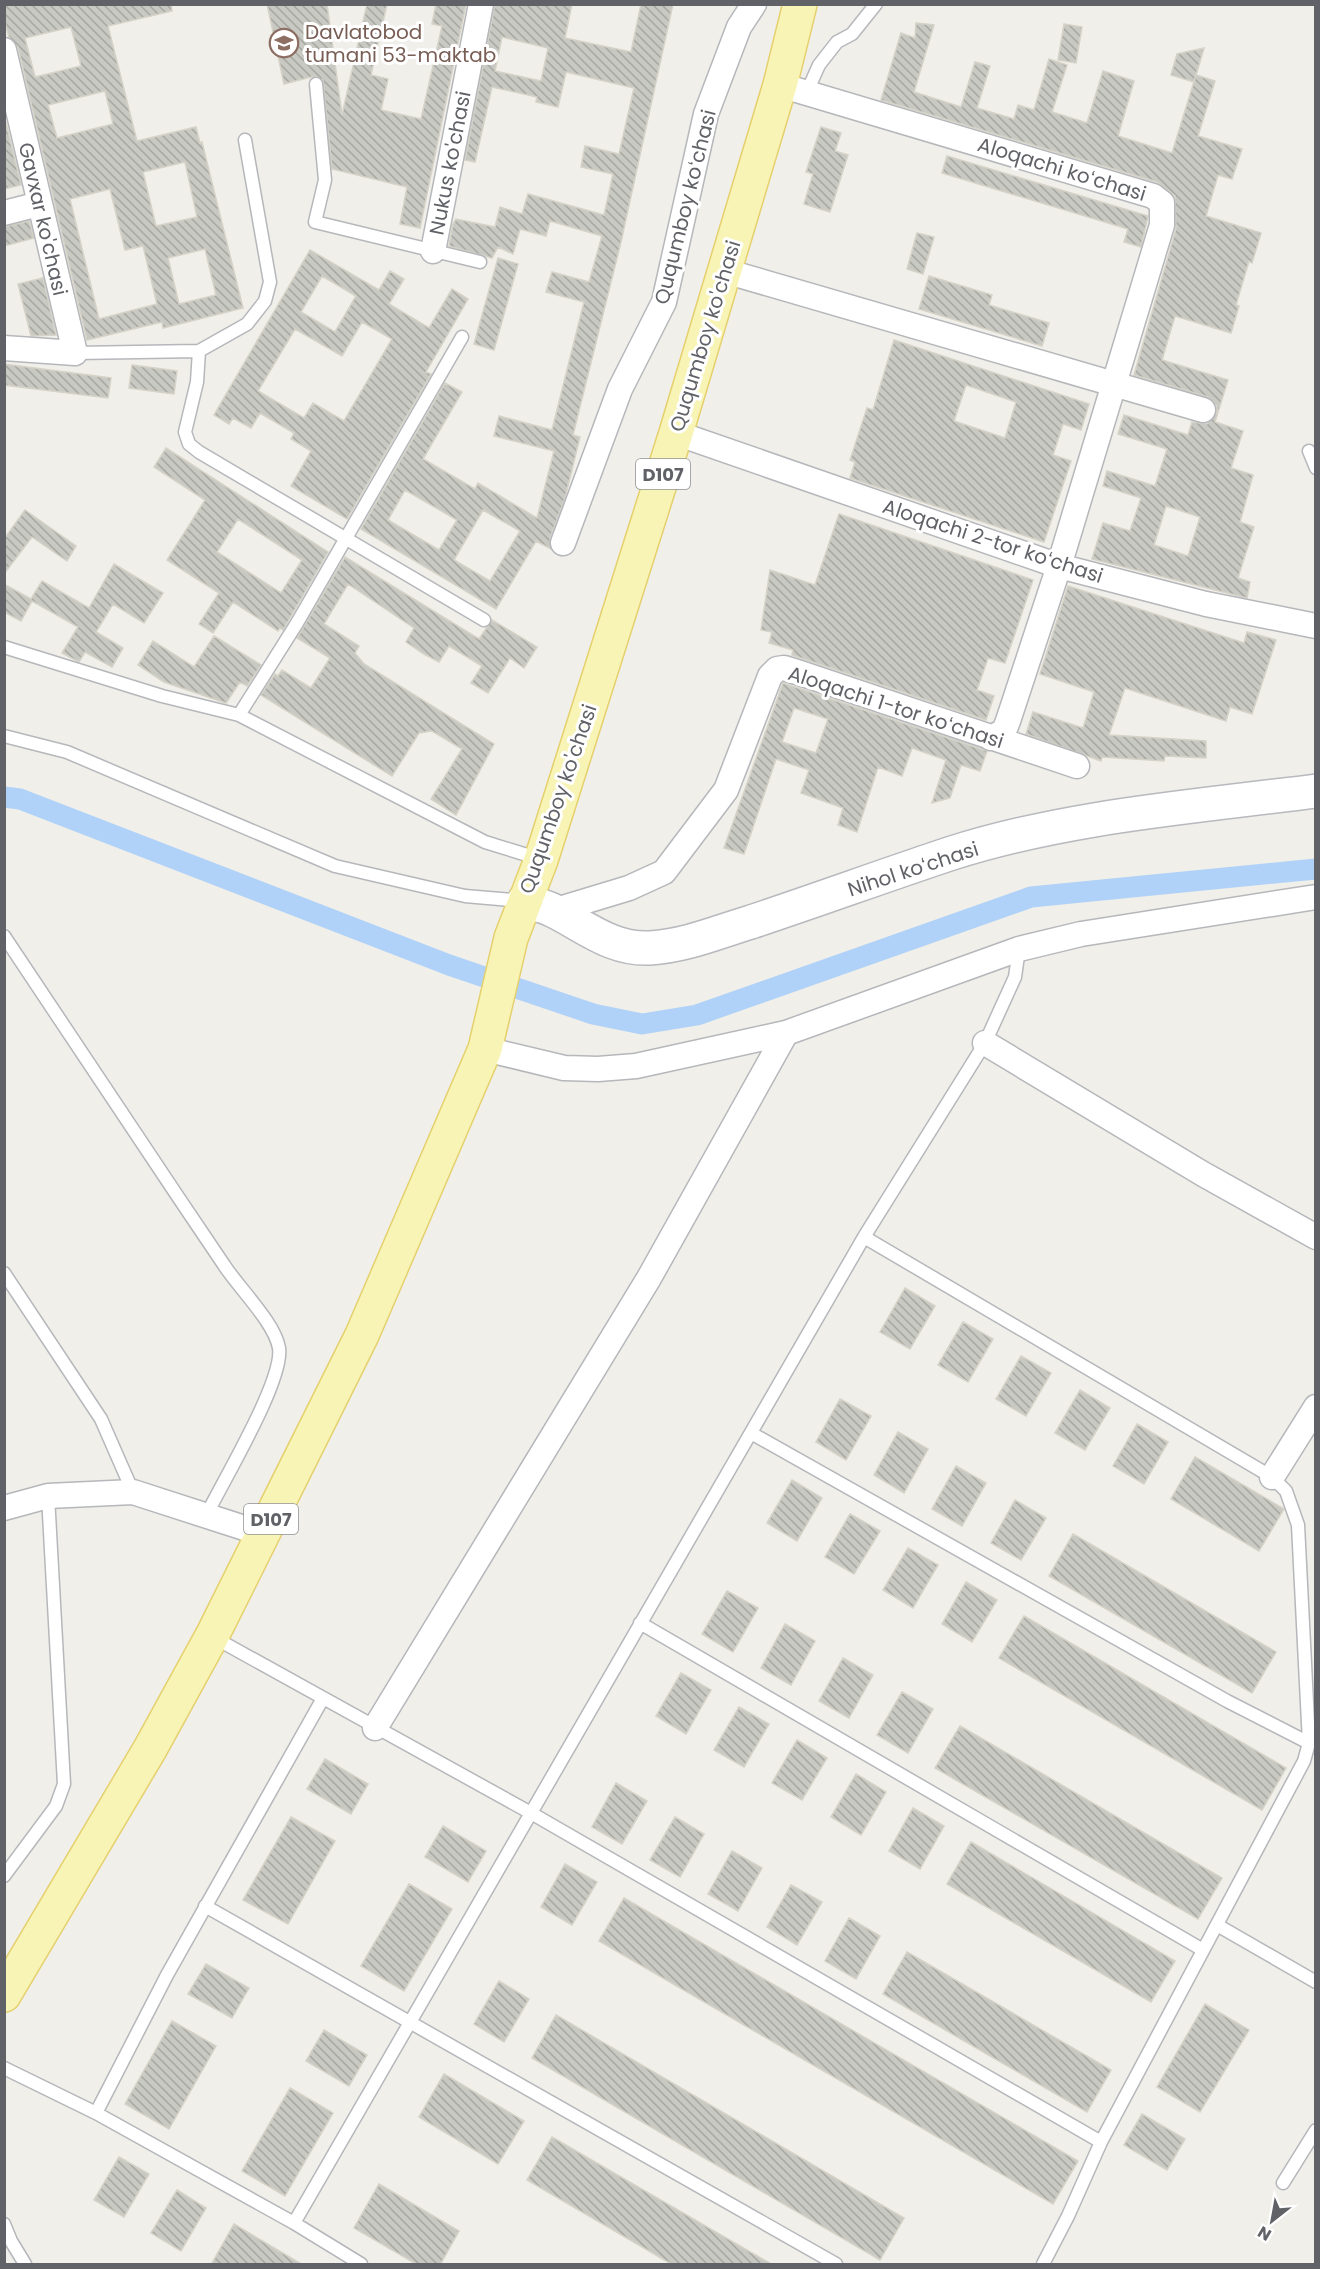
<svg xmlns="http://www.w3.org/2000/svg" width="1320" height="2269" viewBox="0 0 1320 2269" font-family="Poppins,sans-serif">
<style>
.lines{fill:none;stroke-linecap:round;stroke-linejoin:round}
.canal{stroke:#b1d2f8;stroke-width:21}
.building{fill:url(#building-back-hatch);stroke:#d5d2c7;stroke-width:1.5;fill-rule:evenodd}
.lane-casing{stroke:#b5b7bb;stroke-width:15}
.street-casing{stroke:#b5b7bb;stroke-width:27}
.secondary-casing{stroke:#b7b9be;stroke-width:36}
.primary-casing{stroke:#e5d06d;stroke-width:36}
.lane{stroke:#fff;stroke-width:12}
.street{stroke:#fff;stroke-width:24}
.secondary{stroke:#fff;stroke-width:33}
.primary{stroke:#f8f4b6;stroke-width:33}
.labels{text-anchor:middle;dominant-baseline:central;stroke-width:6;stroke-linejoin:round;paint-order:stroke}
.shield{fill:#fff;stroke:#909195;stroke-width:1.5}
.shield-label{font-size:18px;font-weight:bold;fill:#606267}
.education-label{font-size:20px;fill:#785e54;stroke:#fff;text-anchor:start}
.street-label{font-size:20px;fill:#606267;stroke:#fff}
</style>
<defs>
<pattern id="building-back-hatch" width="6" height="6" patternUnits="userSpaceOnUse" patternTransform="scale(1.5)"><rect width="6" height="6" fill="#c9c9c3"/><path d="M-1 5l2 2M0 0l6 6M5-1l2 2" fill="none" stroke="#a7a7a2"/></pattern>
</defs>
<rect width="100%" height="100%" fill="#f0efe9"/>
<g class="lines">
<path class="canal" d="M 4,797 L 20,799 L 449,965 L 593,1014 L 642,1024 L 697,1015 L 1031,897 L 1316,869"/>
</g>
<path class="building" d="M 4,4 L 171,4 L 172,11 L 108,26 L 137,141 L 196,127 L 200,143 L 202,142 L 243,308 L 163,328 L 162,322 L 87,340 L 18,47 L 9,37 L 4,19 ZM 71,27 L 81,66 L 35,77 L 25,38 ZM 105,91 L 113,124 L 57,138 L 48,105 ZM 185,162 L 197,217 L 156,226 L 143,172 ZM 110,189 L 125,250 L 143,246 L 157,304 L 99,319 L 70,199 ZM 205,249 L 216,295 L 179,304 L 168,258 Z
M 267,4 L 327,4 L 342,115 L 367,4 L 387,4 L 371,75 L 388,79 L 381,110 L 421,119 L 442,26 L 432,24 L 436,4 L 466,4 L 420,228 L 400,224 L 407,187 L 332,169 L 323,80 L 315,76 L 284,84 Z
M 495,4 L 572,4 L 565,38 L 631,52 L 641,4 L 673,4 L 621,242 L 573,435 L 580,437 L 565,498 L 550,538 L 551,549 L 536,541 L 496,609 L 361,529 L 445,383 L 462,392 L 423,459 L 475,489 L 478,483 L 537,518 L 554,451 L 494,436 L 499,416 L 552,430 L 584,302 L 546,292 L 552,272 L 589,282 L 602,236 L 550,221 L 546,236 L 520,229 L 513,254 L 498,247 L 492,258 L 449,246 L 453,224 L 456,219 L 495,227 L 500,207 L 522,214 L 528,194 L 604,215 L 613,174 L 581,167 L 585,146 L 619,154 L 634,88 L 566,72 L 558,107 L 536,102 L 537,97 L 492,87 L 475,162 L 465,160 ZM 502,37 L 548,48 L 541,81 L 495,71 ZM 405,490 L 457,520 L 439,550 L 388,520 ZM 483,510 L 520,531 L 490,581 L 454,560 Z
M 916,23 L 934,25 L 914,92 L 961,107 L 975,62 L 990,66 L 977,108 L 1014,119 L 1018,105 L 1034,110 L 1049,59 L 1067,65 L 1052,112 L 1087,123 L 1103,71 L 1134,81 L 1118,136 L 1172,153 L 1196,75 L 1215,81 L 1198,136 L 1242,149 L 1232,179 L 1218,175 L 1206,216 L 1261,233 L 1252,263 L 1249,261 L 1236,305 L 1239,306 L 1231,333 L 1175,316 L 1162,360 L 1228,380 L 1215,422 L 1243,431 L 1231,468 L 1253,475 L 1240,522 L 1254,527 L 1238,578 L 1250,582 L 1247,598 L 1092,559 L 1103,523 L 1130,531 L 1141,498 L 1103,486 L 1107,471 L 1155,486 L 1167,449 L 1118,434 L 1124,415 L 1188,435 L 1192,422 L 1207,424 L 1217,413 L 1217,406 L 1208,397 L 1134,375 L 1176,229 L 1175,196 L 1157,182 L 881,100 L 901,33 L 915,38 ZM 1166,506 L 1200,517 L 1188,556 L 1154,545 Z
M 1064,24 L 1082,27 L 1076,63 L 1058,60 Z
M 1204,48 L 1194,82 L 1171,75 L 1177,54 Z
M 4,115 L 21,185 L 4,189 Z
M 821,127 L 841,133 L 835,151 L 848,155 L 830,212 L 804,204 L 813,174 L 806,172 Z
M 947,156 L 1148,216 L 1141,247 L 1124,242 L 1128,229 L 942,173 Z
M 29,221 L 34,238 L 4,246 L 4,227 Z
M 917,233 L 934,237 L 923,274 L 907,269 Z
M 310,250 L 379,290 L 390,271 L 404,279 L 389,304 L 429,328 L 452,289 L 468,299 L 426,372 L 431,374 L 347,519 L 291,486 L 311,451 L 291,439 L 294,433 L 260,413 L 251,428 L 233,418 L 229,424 L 214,415 ZM 322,276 L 356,296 L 335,332 L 301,312 ZM 362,322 L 392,339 L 344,421 L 313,403 L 304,418 L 258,391 L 295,329 L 342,356 Z
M 498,258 L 518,264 L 494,350 L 474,344 Z
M 929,276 L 992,295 L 989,305 L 1049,323 L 1042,346 L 919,309 Z
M 43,278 L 56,335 L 31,336 L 18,284 Z
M 894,340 L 1089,404 L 1081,430 L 1063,424 L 1053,455 L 1071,461 L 1044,542 L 850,478 L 855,462 L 850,460 L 867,408 L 873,410 ZM 966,385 L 1016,402 L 1005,438 L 954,421 Z
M 4,364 L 111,378 L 108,398 L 4,385 Z
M 132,365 L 177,371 L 174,394 L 129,388 Z
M 166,448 L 328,552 L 283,630 L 280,628 L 278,631 L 233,602 L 213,633 L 199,624 L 219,593 L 167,560 L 205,500 L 154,467 ZM 238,519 L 302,560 L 281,593 L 217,552 Z
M 25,510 L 76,546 L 67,561 L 32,537 L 4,574 L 4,539 Z
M 839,514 L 1033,580 L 1005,663 L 988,658 L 977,690 L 994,696 L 986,720 L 792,655 L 793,650 L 769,643 L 772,632 L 761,630 L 770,570 L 815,585 Z
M 345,557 L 479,639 L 492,620 L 537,647 L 524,668 L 510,658 L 488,693 L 471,683 L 482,666 L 449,646 L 439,662 L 424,654 L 406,642 L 414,628 L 348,584 L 324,624 L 359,646 L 355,653 L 364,664 L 494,744 L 456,815 L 431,799 L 462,749 L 432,731 L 419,733 L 392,776 L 261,695 L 275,674 L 278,676 L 282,670 L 311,688 L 330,658 L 297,638 Z
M 114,564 L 163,593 L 144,623 L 113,604 L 96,632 L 123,648 L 112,667 L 85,652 L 79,662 L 62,653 L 78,627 L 32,601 L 21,621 L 4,612 L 4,584 L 31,599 L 42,581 L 89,608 Z
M 1068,586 L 1244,643 L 1247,632 L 1276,640 L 1252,714 L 1230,707 L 1226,721 L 1125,688 L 1109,735 L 1206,741 L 1206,758 L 1165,756 L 1164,761 L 1102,757 L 1101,761 L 1026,734 L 1033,712 L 1083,728 L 1094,692 L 1040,674 Z
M 214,636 L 261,665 L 247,686 L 240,682 L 226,703 L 164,682 L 138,665 L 153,641 L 194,667 Z
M 783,683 L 987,751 L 980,771 L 961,765 L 950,798 L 932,803 L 946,760 L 912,748 L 902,776 L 878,767 L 857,832 L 838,825 L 843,808 L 801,793 L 809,770 L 776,759 L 744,854 L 724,848 ZM 794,708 L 828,719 L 816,753 L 782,742 Z
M 905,1288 L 935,1306 L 910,1349 L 880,1332 Z
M 963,1322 L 993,1339 L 968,1382 L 938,1365 Z
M 1021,1356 L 1051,1373 L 1026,1416 L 996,1399 Z
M 1080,1390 L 1110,1408 L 1085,1450 L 1055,1433 Z
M 840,1399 L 871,1416 L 846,1460 L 816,1442 Z
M 1137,1424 L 1168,1442 L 1144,1484 L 1113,1466 Z
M 898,1432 L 928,1449 L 904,1493 L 874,1475 Z
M 1195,1457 L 1284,1509 L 1259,1551 L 1171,1499 Z
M 956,1466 L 986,1483 L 962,1526 L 932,1509 Z
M 792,1480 L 822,1498 L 797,1541 L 767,1523 Z
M 1015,1500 L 1046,1518 L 1021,1560 L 991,1543 Z
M 850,1514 L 880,1531 L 854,1574 L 825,1557 Z
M 1073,1534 L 1276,1652 L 1252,1693 L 1049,1576 Z
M 908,1548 L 938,1565 L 913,1608 L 883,1590 Z
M 966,1582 L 997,1600 L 972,1642 L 942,1624 Z
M 727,1591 L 758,1608 L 733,1652 L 702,1634 Z
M 1024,1616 L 1286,1768 L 1262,1810 L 999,1658 Z
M 785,1624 L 815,1641 L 791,1685 L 761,1668 Z
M 843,1658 L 873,1675 L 849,1718 L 819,1701 Z
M 681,1673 L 711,1690 L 686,1734 L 656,1716 Z
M 902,1692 L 933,1709 L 908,1753 L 877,1735 Z
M 739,1707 L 769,1724 L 744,1767 L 714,1750 Z
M 960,1726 L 1222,1878 L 1198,1919 L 935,1768 Z
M 797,1740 L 827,1758 L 802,1800 L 772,1783 Z
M 325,1759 L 368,1784 L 351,1814 L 307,1789 Z
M 856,1774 L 886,1792 L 861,1835 L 831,1817 Z
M 616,1783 L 647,1801 L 622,1844 L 592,1827 Z
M 913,1808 L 944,1826 L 920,1869 L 889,1851 Z
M 291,1817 L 335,1841 L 288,1924 L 243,1900 Z
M 675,1817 L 704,1834 L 680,1877 L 650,1860 Z
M 443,1826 L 486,1851 L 468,1882 L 425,1857 Z
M 971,1842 L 1175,1961 L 1151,2002 L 947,1884 Z
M 732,1851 L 762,1868 L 738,1911 L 708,1894 Z
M 565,1864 L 597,1882 L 572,1925 L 541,1907 Z
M 409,1884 L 452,1909 L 404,1991 L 361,1966 Z
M 791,1885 L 822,1902 L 797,1945 L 767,1927 Z
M 624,1898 L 1078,2161 L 1053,2204 L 599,1941 Z
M 849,1918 L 880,1936 L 856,1979 L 825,1961 Z
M 907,1952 L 1111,2070 L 1087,2112 L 883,1994 Z
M 206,1964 L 249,1988 L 232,2018 L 188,1994 Z
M 499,1981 L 529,1999 L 504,2042 L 474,2024 Z
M 1205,2004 L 1249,2030 L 1200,2112 L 1157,2087 Z
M 556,2015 L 904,2218 L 880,2260 L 532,2058 Z
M 172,2021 L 216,2046 L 169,2129 L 125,2104 Z
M 324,2030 L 367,2055 L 349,2086 L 306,2061 Z
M 444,2074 L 524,2121 L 498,2164 L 419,2117 Z
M 290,2088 L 333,2113 L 285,2196 L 242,2171 Z
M 1142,2114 L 1185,2139 L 1167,2170 L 1124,2145 Z
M 552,2137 L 595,2162 L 773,2265 L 673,2265 L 527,2180 Z
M 119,2157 L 149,2174 L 124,2217 L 94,2200 Z
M 379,2184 L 459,2231 L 440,2265 L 418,2265 L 354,2228 Z
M 177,2190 L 206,2208 L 181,2251 L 151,2233 Z
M 234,2224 L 264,2242 L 303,2265 L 211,2265 Z"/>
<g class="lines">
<g class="lane-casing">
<path id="lane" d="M 316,84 L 325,180 L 315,222 L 480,262
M 806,94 L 819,65 L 837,42 L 852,34 L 876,4
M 199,351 L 197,382 L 185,432 L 189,444 L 199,452 L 484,620
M 75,353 L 199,351 L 247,324 L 265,301 L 270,282 L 245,140
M 1309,451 L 1316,468
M 4,647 L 162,696 L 239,715 L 485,842 L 540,859
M 239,715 L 297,623 L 462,337
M 4,736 L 67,752 L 335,866 L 465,896 L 523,901
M 4,936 C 78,1046 150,1156 224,1265 C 238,1287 275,1323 279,1348 C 284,1380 223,1481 207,1514
M 864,1237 L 1272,1477 L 1286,1491 L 1298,1525 L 1309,1743 L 1304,1761 L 1101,2142 L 1068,2216 L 1043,2264
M 4,1273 L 101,1419 L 133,1492
M 751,1433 L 1227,1701 L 1309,1743
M 640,1623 L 1203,1950
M 213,1637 L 531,1813 L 1101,2142
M 322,1700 L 167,1975 L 96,2113 L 294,2223 L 361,2264
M 4,1876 L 56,1806 L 64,1784 L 48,1496
M 205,1906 L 836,2264
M 1217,1925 L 1316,1982
M 4,2068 L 96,2113
M 1283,2183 L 1316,2130
M 294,2223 L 864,1237 L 985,1043 L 1015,977 L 1019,949
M 4,2224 L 11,2241 L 25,2264"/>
</g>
<g class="street-casing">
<path id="street" d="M 4,50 L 75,353 L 4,348
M 780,85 L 1153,196 L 1162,203 L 1162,225 L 1059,566 L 1008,721 L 1004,731 L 991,738
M 4,213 L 39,204
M 433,251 L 481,4
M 725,271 L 1203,410
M 676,433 L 1059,566 L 1206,604 L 1316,626
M 563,543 L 620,389 L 664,302 L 706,114 L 739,27 L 754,4
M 553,911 L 629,888 L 664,872 L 726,790 L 770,676 L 777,669 L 784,668 L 800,673 L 1077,766
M 985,1043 L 1203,1174 L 1316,1237
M 485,1049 L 564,1068 L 598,1069 L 636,1066 L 786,1033 L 1019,949 L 1081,934 L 1316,897
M 1272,1477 L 1316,1407
M 4,1508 L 48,1496 L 133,1492 L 263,1534
M 375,1728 L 649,1278 L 786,1033"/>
</g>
<g class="secondary-casing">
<path id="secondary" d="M 524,901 C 534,904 545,906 554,911 C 586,927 612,950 650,948 C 685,946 718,932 751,922 C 817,900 883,876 949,854 C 1067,816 1193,807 1316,791"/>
</g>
<g class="primary-casing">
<path id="primary" d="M 4,1995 L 150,1749 L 212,1636 L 362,1335 L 485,1049 L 511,938 L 541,860 L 676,433 L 780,85 L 800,4"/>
</g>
<use href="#lane" class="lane"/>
<use href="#street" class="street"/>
<use href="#secondary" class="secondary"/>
<use href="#primary" class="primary"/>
</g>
<defs>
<g id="school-ring" transform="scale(1.5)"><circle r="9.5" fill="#fff" stroke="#8d6e63" stroke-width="1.5"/><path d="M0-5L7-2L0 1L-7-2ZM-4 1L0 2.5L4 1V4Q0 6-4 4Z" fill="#8d6e63"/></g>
</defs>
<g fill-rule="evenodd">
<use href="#school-ring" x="284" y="43"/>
</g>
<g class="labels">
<g class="shield">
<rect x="636" y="459" width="54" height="30" rx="4.5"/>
<rect x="244" y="1504" width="54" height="30" rx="4.5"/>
</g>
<g class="shield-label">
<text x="663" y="474">D107</text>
<text x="271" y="1519">D107</text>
</g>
<g class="education-label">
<text x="305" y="32">Davlatobod<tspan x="305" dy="23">tumani 53-maktab</tspan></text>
</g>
<g class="street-label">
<text transform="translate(450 163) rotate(-79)">Nukus ko'chasi</text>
<text transform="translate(1062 169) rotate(17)">Aloqachi koʻchasi</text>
<text transform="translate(685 207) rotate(-76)">Ququmboy koʻchasi</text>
<text transform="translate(43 219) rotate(77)">Gavxar ko'chasi</text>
<text transform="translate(705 336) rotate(-73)">Ququmboy ko'chasi</text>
<text transform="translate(993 541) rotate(18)">Aloqachi 2-tor koʻchasi</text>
<text transform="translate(896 707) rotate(18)">Aloqachi 1-tor koʻchasi</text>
<text transform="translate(558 799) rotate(-71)">Ququmboy ko'chasi</text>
<text transform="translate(913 869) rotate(-18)">Nihol koʻchasi</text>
</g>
</g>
<rect width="1320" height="2269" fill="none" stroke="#606267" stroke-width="12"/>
<g transform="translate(1272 2221) rotate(211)" stroke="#ffffff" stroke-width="4.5" paint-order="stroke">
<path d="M0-4.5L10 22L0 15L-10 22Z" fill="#606267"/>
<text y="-9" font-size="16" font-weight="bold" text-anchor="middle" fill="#606267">N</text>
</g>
</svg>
